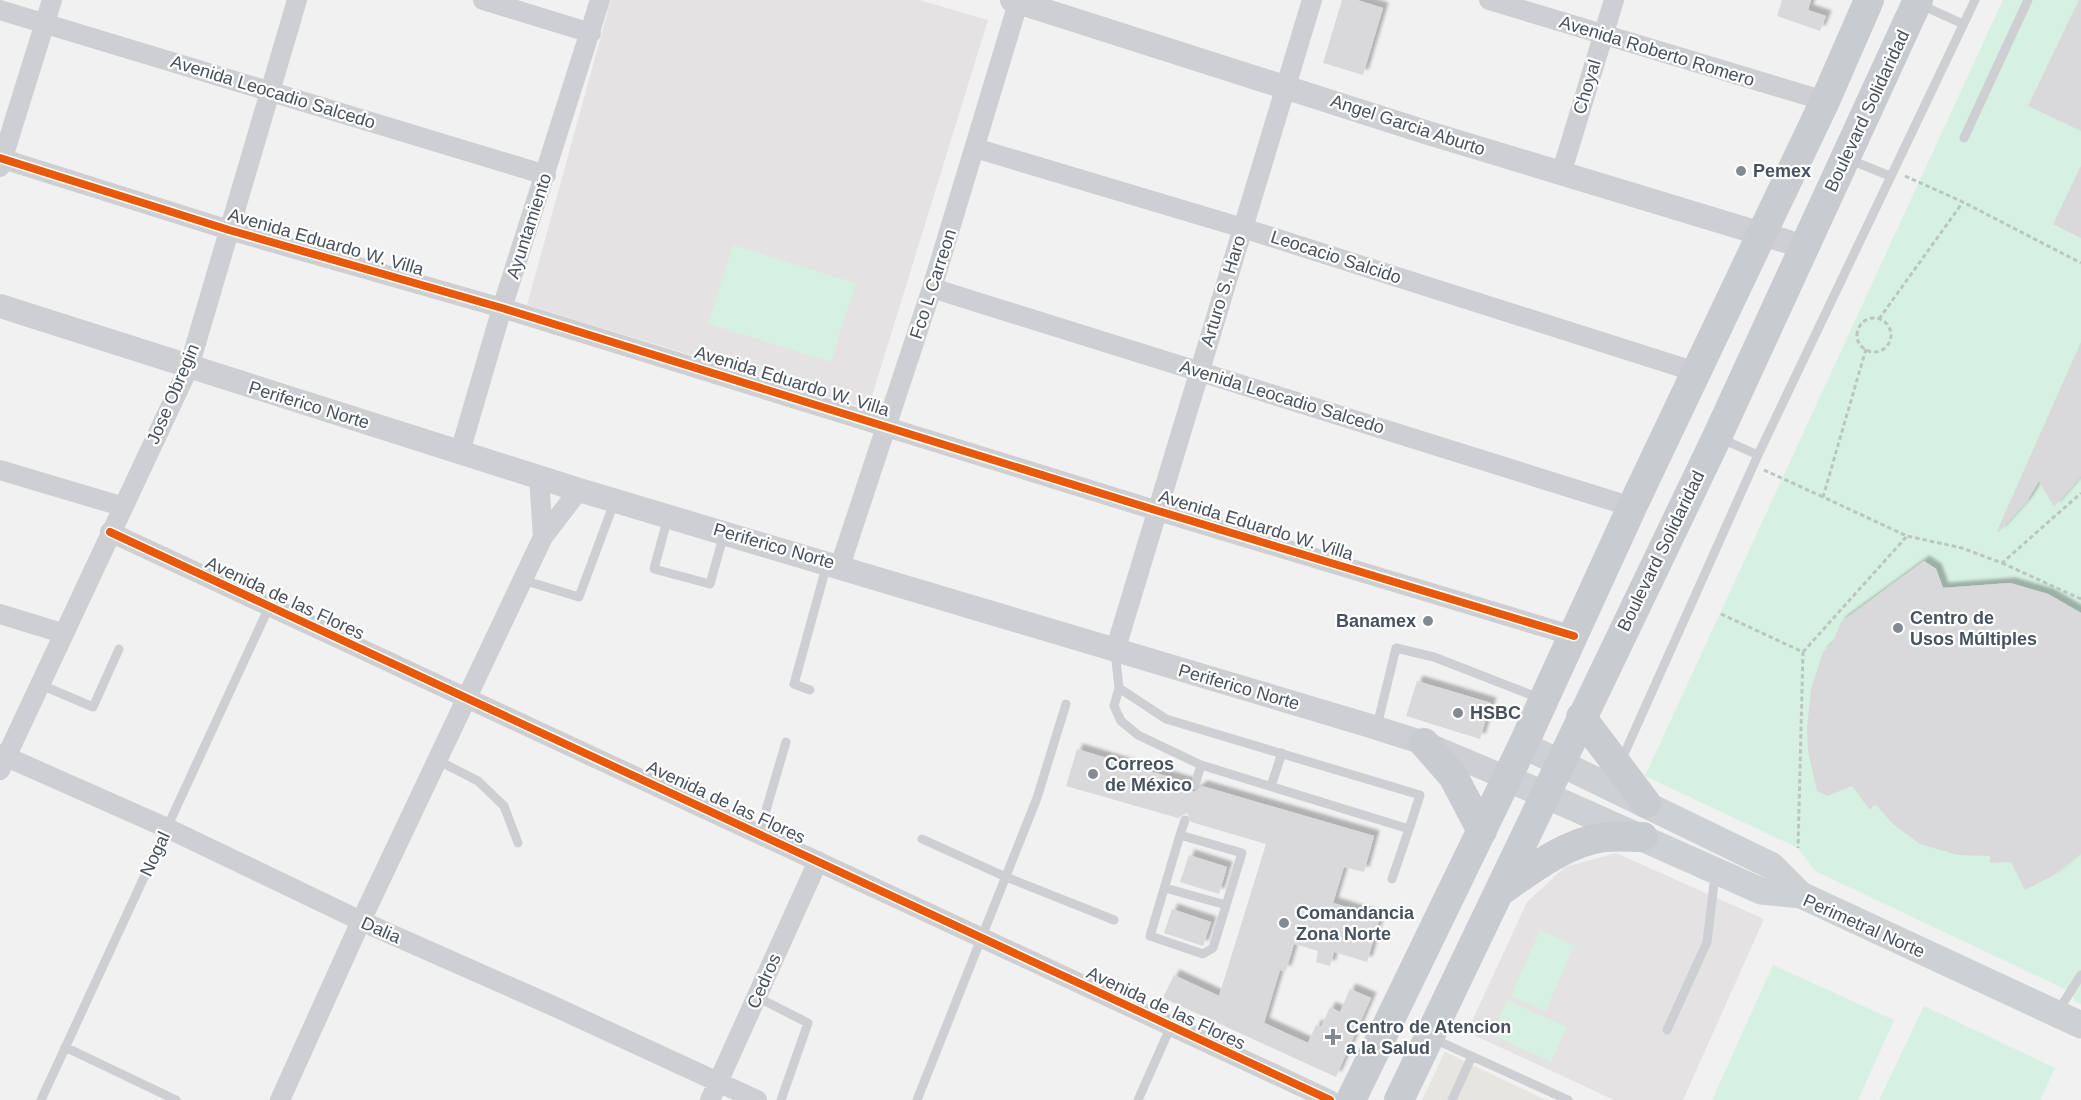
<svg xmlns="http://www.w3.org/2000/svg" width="2081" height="1100" viewBox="0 0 2081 1100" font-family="Arial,sans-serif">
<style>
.commercial{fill:#e6e5df}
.education{fill:#e4e2e3}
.green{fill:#d6f0e2}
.building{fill:#d9d9db;filter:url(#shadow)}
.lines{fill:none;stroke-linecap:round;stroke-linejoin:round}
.path{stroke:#bac6c3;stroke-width:3;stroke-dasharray:4.5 3;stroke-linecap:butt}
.service{stroke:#cdcfd2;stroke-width:9}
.minor{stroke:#cdcfd2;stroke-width:20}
.tertiary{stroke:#cdcfd2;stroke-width:24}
.secondary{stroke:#ced1d4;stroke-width:27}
.primary{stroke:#c8ccd0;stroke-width:30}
.cycleway-casing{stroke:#fff;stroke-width:11}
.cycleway{stroke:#e8590c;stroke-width:8}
.poi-dot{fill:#848a91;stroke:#fff;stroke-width:2}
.labels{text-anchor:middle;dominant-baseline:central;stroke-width:4.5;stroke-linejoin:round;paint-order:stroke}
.street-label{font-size:18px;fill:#48525e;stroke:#fff}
.poi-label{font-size:18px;font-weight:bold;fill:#48525e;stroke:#fff;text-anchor:start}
</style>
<defs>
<filter id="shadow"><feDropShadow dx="5.5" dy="-5.5" stdDeviation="1.5" flood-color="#0004"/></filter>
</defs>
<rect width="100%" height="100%" fill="#f2f1f1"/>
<path class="commercial" d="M 1445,1052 L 1546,1100 L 1422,1100 Z"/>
<path class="education" d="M 611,0 L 919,0 L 988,20 L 868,409 L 527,305 Z
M 1616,853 L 1764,919 L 1683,1100 L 1614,1100 L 1467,1032 L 1527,902 L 1565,867 Z"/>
<path class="green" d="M 2003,0 L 2081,0 L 2081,1004 L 2075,1001 L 2071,992 L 1815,871 L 1798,848 L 1645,776 Z
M 733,245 L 856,283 L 831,362 L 708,324 Z
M 1540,930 L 1574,945 L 1546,1011 L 1511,996 Z
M 1773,965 L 1894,1020 L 1858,1100 L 1712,1100 Z
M 1507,1000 L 1567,1027 L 1551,1062 L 1492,1035 Z
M 1924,1006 L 2055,1068 L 2040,1100 L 1879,1100 Z"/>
<path class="building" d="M 1342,0 L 1357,0 L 1383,8 L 1363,75 L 1323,63 Z
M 1782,0 L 1811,0 L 1808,10 L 1826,16 L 1820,31 L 1777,16 Z
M 2079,0 L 2081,0 L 2081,131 L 2028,106 Z
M 2081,166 L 2081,238 L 2053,224 Z
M 2081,342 L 2081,476 L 2054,507 L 2039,481 L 2027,501 L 1999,532 L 1997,531 Z
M 1924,561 L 1936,569 L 1943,588 L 2010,583 L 2048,594 L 2081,613 L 2081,853 L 2054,875 L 2025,890 L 2011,862 L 1990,863 L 1990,856 L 1958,855 L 1920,844 L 1893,824 L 1875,804 L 1870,810 L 1852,786 L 1827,796 L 1817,791 L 1808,751 L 1807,727 L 1811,689 L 1823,652 L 1832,644 L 1841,622 Z
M 1417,681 L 1491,703 L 1480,739 L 1406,716 Z
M 1077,749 L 1189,783 L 1190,789 L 1194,792 L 1202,786 L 1374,836 L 1364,872 L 1344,867 L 1333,903 L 1380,917 L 1367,962 L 1334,952 L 1330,966 L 1316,962 L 1318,951 L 1294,944 L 1286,971 L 1280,970 L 1264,1023 L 1308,1043 L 1316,1025 L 1321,1027 L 1330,1007 L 1340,1012 L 1350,989 L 1371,998 L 1336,1077 L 1163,998 L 1174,975 L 1219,996 L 1266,844 L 1191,822 L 1187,813 L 1178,818 L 1066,786 Z
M 1189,855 L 1227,867 L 1219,894 L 1180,882 Z
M 1172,909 L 1211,922 L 1203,946 L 1164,933 Z"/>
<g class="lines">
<path class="path" d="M 1905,176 L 1963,202 L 2081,263
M1857 335a17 17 0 1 1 34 0a17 17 0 1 1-34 0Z
M 1879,319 L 1963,202
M 1866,349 L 1823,497 L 1907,536 L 1962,548 L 2002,563 L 2081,493
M 1764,470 L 1823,497
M 2002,563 L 2081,599
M 1721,614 L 1803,652 L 1798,848
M 1803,652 L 1907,536"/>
<path class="service" d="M 1919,4 L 1963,24
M 1964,138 L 2028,0
M 1848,159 L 1890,176
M 1722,439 L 1758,455
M 668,517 L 654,569 L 710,584 L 724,534
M 523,580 L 579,597 L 614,503
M 1115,651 L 1119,688 L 1114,706 L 1121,721 L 1138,735 L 1201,765 L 1409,829 L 1420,795 L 1166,719 L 1119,688
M 39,684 L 93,707 L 119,649
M 810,690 L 794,684 L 827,564
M 1377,726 L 1396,648 L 1434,657 L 1539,698
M 437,760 L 478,781 L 504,806 L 518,843
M 1621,761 L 1758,455 L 1975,0
M 1195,785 L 1201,765
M 1271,786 L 1282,753
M 759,834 L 786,742
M 1180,835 L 1242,853 L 1213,948 L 1203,954 L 1150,936 L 1180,835 L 1185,820
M 922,839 L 1006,877 L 1114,920
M 1392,879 L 1409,829
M 1165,888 L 1226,905
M 757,997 L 808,1023 L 781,1100
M 2058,1011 L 2081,975
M 1667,1030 L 1707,942 L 1715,875
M 1434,1039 L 1568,1100
M 65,1047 L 176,1100
M 41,1100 L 269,607
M 917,1100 L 1037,798 L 1066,704
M 1138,1100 L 1171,1026
M 1452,1100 L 1472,1056"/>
<path class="minor" d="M 483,0 L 591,33
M 1489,0 L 1825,101
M 0,10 L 546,175
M 975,148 L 1243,228 L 1696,372
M 0,158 L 229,230 L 502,308 L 1155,510 L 1574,636
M 0,167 L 52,0
M 1561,174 L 1614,0
M 932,288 L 1632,507
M 460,452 L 502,308 L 600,0
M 0,470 L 121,506
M 539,477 L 543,537
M 110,532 L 1330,1100
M 840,566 L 932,288 L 1019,0
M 0,614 L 62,633
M 1115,651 L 1312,0
M 0,754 L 167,828 L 361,921 L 551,1005 L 757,1100
M 0,770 L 189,367 L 297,0
M 280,1100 L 361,921 L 543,537 L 579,490
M 710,1100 L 818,861"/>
<path class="tertiary" d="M 1012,0 L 1422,131 L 1805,247
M 0,306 L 579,490 L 1364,724 L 1424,743 L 1507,778"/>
<path class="secondary" d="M 1523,745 L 1772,866 L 1801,895
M 1507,778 L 1761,891 L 1801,895 L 2081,1025"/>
<path class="primary" d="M 1581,717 L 1646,803
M 1424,743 L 1453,776 L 1482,831
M 1502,890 C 1533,868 1567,842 1605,837 C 1617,836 1630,837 1643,837
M 1351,1100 L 1523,745 L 1632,507 L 1825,101 L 1869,0
M 1399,1100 L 1717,437 L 1918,0"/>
<g class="cycleway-casing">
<path id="cycleway" d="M 0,158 L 229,230 L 502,308 L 1155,510 L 1574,636
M 110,532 L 1330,1100"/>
</g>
<use href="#cycleway" class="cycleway"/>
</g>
<g class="poi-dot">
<circle cx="1741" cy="171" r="6"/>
<circle cx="1428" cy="621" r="6"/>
<circle cx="1898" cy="628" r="6"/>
<circle cx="1458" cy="713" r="6"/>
<circle cx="1093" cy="774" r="6"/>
<circle cx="1284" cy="923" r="6"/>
<path d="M1330 1028h6v6h6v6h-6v6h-6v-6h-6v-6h6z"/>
</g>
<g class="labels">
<g class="street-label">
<text transform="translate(1657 51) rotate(17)">Avenida Roberto Romero</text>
<text transform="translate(1587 87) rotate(-73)">Choyal</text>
<text transform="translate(273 92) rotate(17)">Avenida Leocadio Salcedo</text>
<text transform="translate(1867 111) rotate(-65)">Boulevard Solidaridad</text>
<text transform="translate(1408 125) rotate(18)">Angel Garcia Aburto</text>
<text transform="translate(529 226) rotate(-72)">Ayuntamiento</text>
<text transform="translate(326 242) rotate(16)">Avenida Eduardo W. Villa</text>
<text transform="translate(1336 257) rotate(18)">Leocacio Salcido</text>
<text transform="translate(933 284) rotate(-72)">Fco L Carreon</text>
<text transform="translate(1223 291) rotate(-73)">Arturo S. Haro</text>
<text transform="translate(792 381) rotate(17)">Avenida Eduardo W. Villa</text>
<text transform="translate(173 394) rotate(-67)">Jose Obregin</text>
<text transform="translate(1282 397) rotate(17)">Avenida Leocadio Salcedo</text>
<text transform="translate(309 405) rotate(17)">Periferico Norte</text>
<text transform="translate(1256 525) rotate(17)">Avenida Eduardo W. Villa</text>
<text transform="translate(774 546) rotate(16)">Periferico Norte</text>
<text transform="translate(1661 551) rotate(-64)">Boulevard Solidaridad</text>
<text transform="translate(285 598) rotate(25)">Avenida de las Flores</text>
<text transform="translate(1239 687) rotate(16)">Periferico Norte</text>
<text transform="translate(726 802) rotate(25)">Avenida de las Flores</text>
<text transform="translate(155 854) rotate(-65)">Nogal</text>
<text transform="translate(1864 926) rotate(24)">Perimetral Norte</text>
<text transform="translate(381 930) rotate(24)">Dalia</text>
<text transform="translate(764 981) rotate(-66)">Cedros</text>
<text transform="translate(1166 1008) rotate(25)">Avenida de las Flores</text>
</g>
<g class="poi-label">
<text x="1753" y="171">Pemex</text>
<text x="1910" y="618">Centro de<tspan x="1910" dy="21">Usos Múltiples</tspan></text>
<text x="1416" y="621" text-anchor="end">Banamex</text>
<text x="1470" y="713">HSBC</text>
<text x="1105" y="764">Correos<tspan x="1105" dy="21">de México</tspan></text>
<text x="1296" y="913">Comandancia<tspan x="1296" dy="21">Zona Norte</tspan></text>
<text x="1346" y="1027">Centro de Atencion<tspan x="1346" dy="21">a la Salud</tspan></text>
</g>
</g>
</svg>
